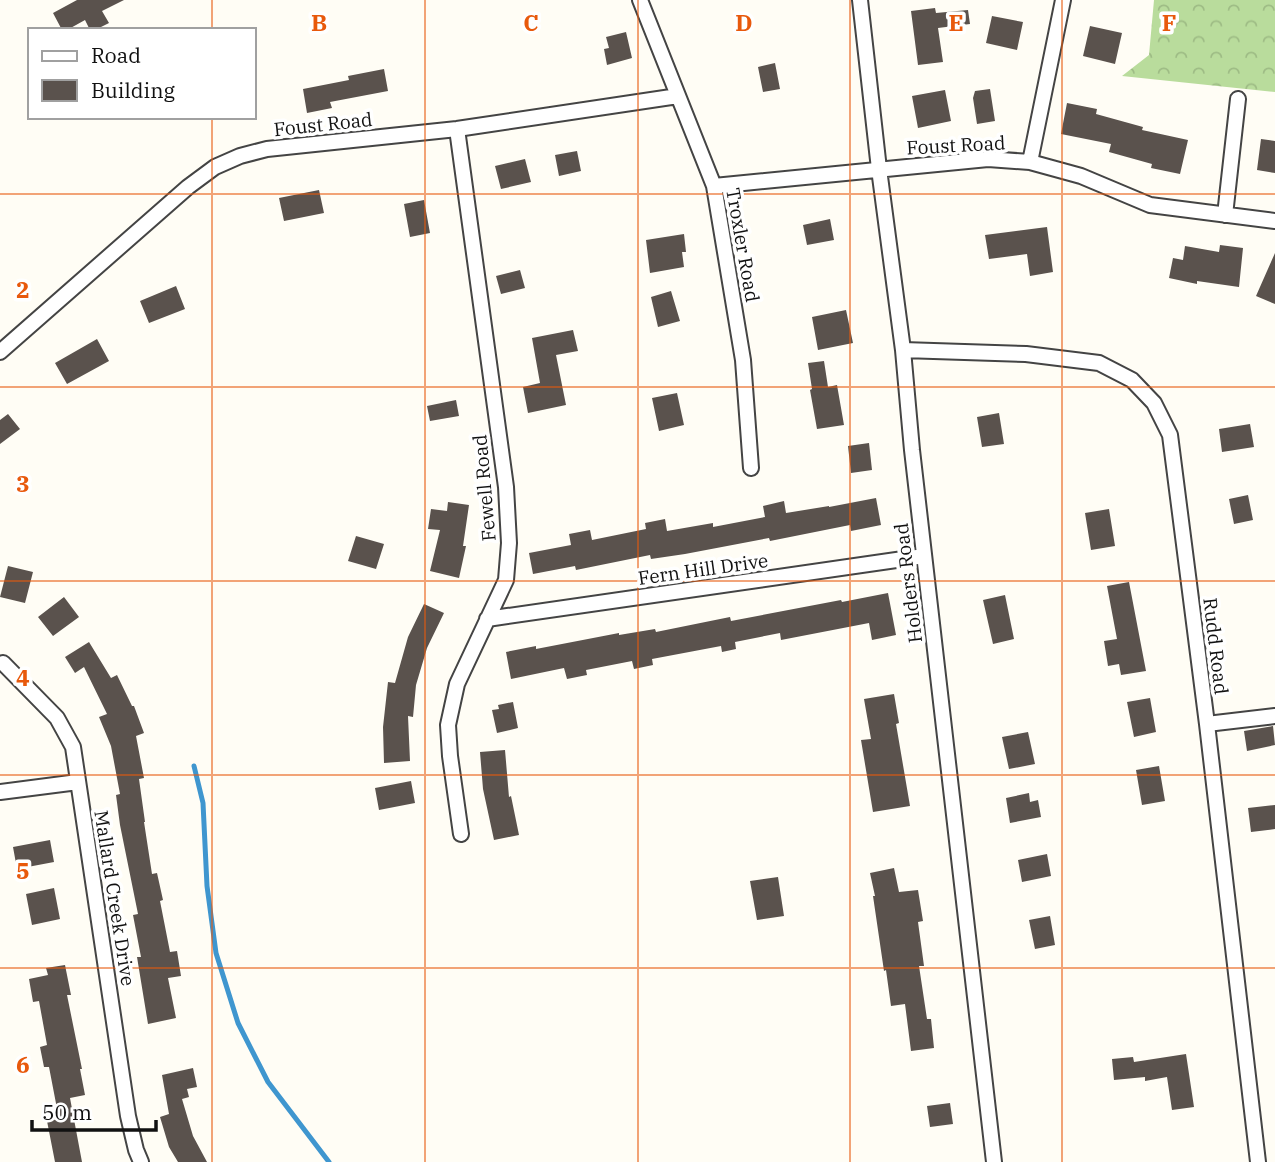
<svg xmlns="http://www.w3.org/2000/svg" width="1275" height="1162" viewBox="0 0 1275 1162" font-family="'IBM Plex Serif',serif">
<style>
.forest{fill:url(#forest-crowns)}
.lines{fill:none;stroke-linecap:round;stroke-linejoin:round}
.stream{stroke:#3f96cf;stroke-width:5}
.building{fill:#5a524d}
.minor-casing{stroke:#444;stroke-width:18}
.minor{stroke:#fff;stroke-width:14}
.grid{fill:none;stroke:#e8590c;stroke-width:2;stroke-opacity:0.55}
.labels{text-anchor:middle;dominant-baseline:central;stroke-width:7;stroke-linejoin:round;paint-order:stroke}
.street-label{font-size:19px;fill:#111;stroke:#fff}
.grid-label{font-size:23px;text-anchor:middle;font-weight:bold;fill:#e8590c;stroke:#fff;stroke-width:7;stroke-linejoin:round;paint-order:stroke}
</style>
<defs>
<pattern id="forest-crowns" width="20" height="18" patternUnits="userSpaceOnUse" patternTransform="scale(1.75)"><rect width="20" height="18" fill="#b9dc9c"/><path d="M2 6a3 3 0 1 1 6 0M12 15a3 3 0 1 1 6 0" fill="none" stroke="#9ebc85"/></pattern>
</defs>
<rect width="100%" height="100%" fill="#fffdf5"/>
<path class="forest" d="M 1154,0 L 1275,0 L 1275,92 L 1122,76 L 1149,55 Z"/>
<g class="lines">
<path class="stream" d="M 194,766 L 203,803 L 207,886 L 216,953 L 238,1023 L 268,1082 L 329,1162"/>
</g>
<path class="building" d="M 77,0 L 124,0 L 102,11 L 109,23 L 95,30 L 90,30 L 85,20 L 67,30 L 62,30 L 53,13 Z
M 935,8 L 936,13 L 968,10 L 970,24 L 938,28 L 943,62 L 918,65 L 911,11 Z
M 992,16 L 1023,22 L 1017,50 L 986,43 Z
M 1090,26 L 1122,33 L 1115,64 L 1083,56 Z
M 626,32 L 632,58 L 607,65 L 604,49 L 609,48 L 606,37 Z
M 775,63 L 780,89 L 763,92 L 758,67 Z
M 384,69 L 388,91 L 330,102 L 332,108 L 307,113 L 303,89 L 349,80 L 348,76 Z
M 990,89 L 995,121 L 977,124 L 973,98 L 975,91 Z
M 945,90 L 951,121 L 918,128 L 912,96 Z
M 1067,103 L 1097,109 L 1096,114 L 1143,127 L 1142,130 L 1188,140 L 1180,174 L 1151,168 L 1152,164 L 1109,152 L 1111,144 L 1061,134 Z
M 1261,139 L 1275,141 L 1275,173 L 1257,170 Z
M 577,151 L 581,171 L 559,176 L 555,155 Z
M 525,159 L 531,182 L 501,189 L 495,166 Z
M 319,190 L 324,213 L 284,221 L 279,198 Z
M 424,200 L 430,233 L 410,237 L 404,204 Z
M 830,219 L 834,240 L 807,245 L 803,225 Z
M 1047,227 L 1053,272 L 1030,276 L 1027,254 L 989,259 L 985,235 Z
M 684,234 L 686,252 L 682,252 L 684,267 L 650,273 L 646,240 Z
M 1220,245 L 1243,248 L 1239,287 L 1197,281 L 1197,284 L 1169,278 L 1173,258 L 1183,260 L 1185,246 L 1219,252 Z
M 1275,253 L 1275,304 L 1256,296 Z
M 520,270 L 525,288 L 501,294 L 496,276 Z
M 176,286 L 185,309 L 149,323 L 140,301 Z
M 671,291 L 680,321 L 658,327 L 651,297 Z
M 846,310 L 853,343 L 818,350 L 812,317 Z
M 573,330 L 578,351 L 556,355 L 566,405 L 528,413 L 523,387 L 540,383 L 532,338 Z
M 97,339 L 109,361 L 67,384 L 55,363 Z
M 824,361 L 828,387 L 837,385 L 844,425 L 817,429 L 810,390 L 812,389 L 808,363 Z
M 677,393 L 684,425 L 659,431 L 652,398 Z
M 456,400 L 459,416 L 430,421 L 427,406 Z
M 999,413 L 1004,444 L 982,447 L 977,417 Z
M 8,414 L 20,429 L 0,444 L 0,420 Z
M 1250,424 L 1254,447 L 1222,452 L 1219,429 Z
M 869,443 L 872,470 L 851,473 L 848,446 Z
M 1248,495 L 1253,520 L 1234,524 L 1229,499 Z
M 876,498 L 881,525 L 851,531 L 850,525 L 770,541 L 769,538 L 685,554 L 651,559 L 650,555 L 576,570 L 575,566 L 533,574 L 529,553 L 571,545 L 569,534 L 590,530 L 592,540 L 646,529 L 645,523 L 665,519 L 667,531 L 713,523 L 713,527 L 765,517 L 763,506 L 784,501 L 786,513 L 829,506 L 829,507 Z
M 448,502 L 469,505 L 463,546 L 466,546 L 459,578 L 430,571 L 440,530 L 428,529 L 431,509 L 447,511 Z
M 1109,509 L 1115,546 L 1091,550 L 1085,513 Z
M 356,536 L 384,544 L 376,569 L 348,561 Z
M 8,566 L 33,572 L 25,603 L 0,597 Z
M 1129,582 L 1146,671 L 1121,675 L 1119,664 L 1108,666 L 1104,641 L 1117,639 L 1107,586 Z
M 888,593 L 896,635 L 872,640 L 869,623 L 781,640 L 780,633 L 735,642 L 736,649 L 722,652 L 721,646 L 652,659 L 653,665 L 634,669 L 632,661 L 586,670 L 587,675 L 567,679 L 564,668 L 511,679 L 506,652 L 536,646 L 536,649 L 619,633 L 619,635 L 655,629 L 656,632 L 730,617 L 731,621 L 841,600 L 842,602 Z
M 1005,595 L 1014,639 L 993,644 L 983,600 Z
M 64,597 L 79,617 L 53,636 L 38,617 Z
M 424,604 L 444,613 L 427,648 L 416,685 L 413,717 L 408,716 L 410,761 L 384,763 L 383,727 L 388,682 L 395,683 L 408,637 Z
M 89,642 L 111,678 L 117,675 L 132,706 L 134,706 L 144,733 L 136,736 L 144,778 L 139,779 L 145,822 L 144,822 L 152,874 L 157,873 L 163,900 L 160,901 L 170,952 L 177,951 L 181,976 L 168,978 L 176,1018 L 148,1024 L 137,957 L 141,957 L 133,915 L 138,914 L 120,825 L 116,795 L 120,794 L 111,746 L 99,717 L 107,714 L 84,667 L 75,673 L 65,657 Z
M 894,694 L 899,723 L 896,724 L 910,806 L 873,812 L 861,740 L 871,739 L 864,699 Z
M 1150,698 L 1156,732 L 1134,737 L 1127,702 Z
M 513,702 L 518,728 L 497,733 L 492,710 L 499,709 L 498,705 Z
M 1273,726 L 1275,745 L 1247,751 L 1244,731 Z
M 1028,732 L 1035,764 L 1009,769 L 1002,737 Z
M 505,750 L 509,797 L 511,796 L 519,835 L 494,840 L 483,789 L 480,752 Z
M 1159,766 L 1165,801 L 1142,805 L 1136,770 Z
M 411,781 L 415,803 L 379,810 L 375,788 Z
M 1029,793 L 1030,802 L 1038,800 L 1041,817 L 1010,823 L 1006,798 Z
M 1275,805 L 1275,829 L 1251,832 L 1248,808 Z
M 50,840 L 54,862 L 17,869 L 13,847 Z
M 1047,854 L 1051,876 L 1022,882 L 1018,860 Z
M 894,868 L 899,892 L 918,890 L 923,921 L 918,922 L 924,966 L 919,966 L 927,1019 L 931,1019 L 934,1048 L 911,1051 L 905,1004 L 891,1006 L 886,970 L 884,971 L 873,896 L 875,896 L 870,873 Z
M 778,877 L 784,916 L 757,920 L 750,881 Z
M 54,888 L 60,919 L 32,925 L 26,894 Z
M 1050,916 L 1055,945 L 1035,949 L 1029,920 Z
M 65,965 L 71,995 L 67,995 L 82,1069 L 80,1069 L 85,1095 L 70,1098 L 82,1162 L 55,1162 L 47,1121 L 59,1119 L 49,1067 L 44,1067 L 40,1047 L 47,1045 L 39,1001 L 33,1002 L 29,979 L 48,975 L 46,968 Z
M 1186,1054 L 1194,1107 L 1172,1110 L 1167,1077 L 1145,1081 L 1145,1077 L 1114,1080 L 1112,1059 L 1133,1057 L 1134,1062 Z
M 193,1068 L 197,1087 L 187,1089 L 189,1097 L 182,1099 L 193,1136 L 207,1162 L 178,1162 L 169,1147 L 160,1117 L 169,1114 L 162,1075 Z
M 950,1103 L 953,1124 L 930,1127 L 927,1106 Z"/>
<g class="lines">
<g class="minor-casing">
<path id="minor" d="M 640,0 L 714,186 L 743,360 L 751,468
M 860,0 L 879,169 L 903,350 L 912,450 L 994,1162
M 457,129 L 506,487 L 509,543 L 506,580 L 457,684 L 448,725 L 450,756 L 461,834
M 1030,162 L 1063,0
M 714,186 L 988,159 L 1030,162 L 1081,176 L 1150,205 L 1275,221
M 1225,215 L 1238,99
M 903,350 L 1026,354 L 1099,363 L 1132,380 L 1154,403 L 1170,435 L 1207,724 L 1258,1162
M 0,352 L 188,187 L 215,167 L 240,156 L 267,149 L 457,129 L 678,96
M 487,619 L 924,556
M 3,663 L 57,718 L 73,747 L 128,1116 L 136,1150 L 141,1162
M 1207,724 L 1275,716
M 0,792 L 78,782"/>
</g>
<use href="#minor" class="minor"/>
</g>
<path class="grid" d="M 212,0 L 212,30M 425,0 L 425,1162M 638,0 L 638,1162M 850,0 L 850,1162M 1062,0 L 1062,1162M 212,117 L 212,1162M 0,194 L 1275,194M 0,387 L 1275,387M 0,581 L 1275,581M 0,775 L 1275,775M 0,968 L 1275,968"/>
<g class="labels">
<g class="street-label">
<text transform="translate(323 124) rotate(-6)">Foust Road</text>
<text transform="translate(956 145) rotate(-3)">Foust Road</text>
<text transform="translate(743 245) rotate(80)">Troxler Road</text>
<text transform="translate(484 488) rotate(-95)">Fewell Road</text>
<text transform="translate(703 569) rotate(-8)">Fern Hill Drive</text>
<text transform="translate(908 583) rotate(-97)">Holders Road</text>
<text transform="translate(1216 646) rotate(83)">Rudd Road</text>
<text transform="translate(115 898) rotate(81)">Mallard Creek Drive</text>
</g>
</g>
<g class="grid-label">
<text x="319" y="31">B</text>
<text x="531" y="31">C</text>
<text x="744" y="31">D</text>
<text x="956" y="31">E</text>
<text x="1169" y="31">F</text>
<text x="23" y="298">2</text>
<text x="23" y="492">3</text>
<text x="23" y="686">4</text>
<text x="23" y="879">5</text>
<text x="23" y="1073">6</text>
</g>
<rect x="28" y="28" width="228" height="91" fill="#ffffff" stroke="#a0a0a0" stroke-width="2"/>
<rect x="42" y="51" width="35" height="10" fill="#ffffff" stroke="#a0a0a0" stroke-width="2"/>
<text x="91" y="63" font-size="21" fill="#111111">Road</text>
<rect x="42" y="80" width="35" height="21" fill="#5a524d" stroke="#a0a0a0" stroke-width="2"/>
<text x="91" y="98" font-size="21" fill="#111111">Building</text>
<path d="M32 1120v10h124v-10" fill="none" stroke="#111111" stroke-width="3.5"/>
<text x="42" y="1120" font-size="21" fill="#111111" stroke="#ffffff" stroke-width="5" paint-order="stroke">50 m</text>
</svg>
